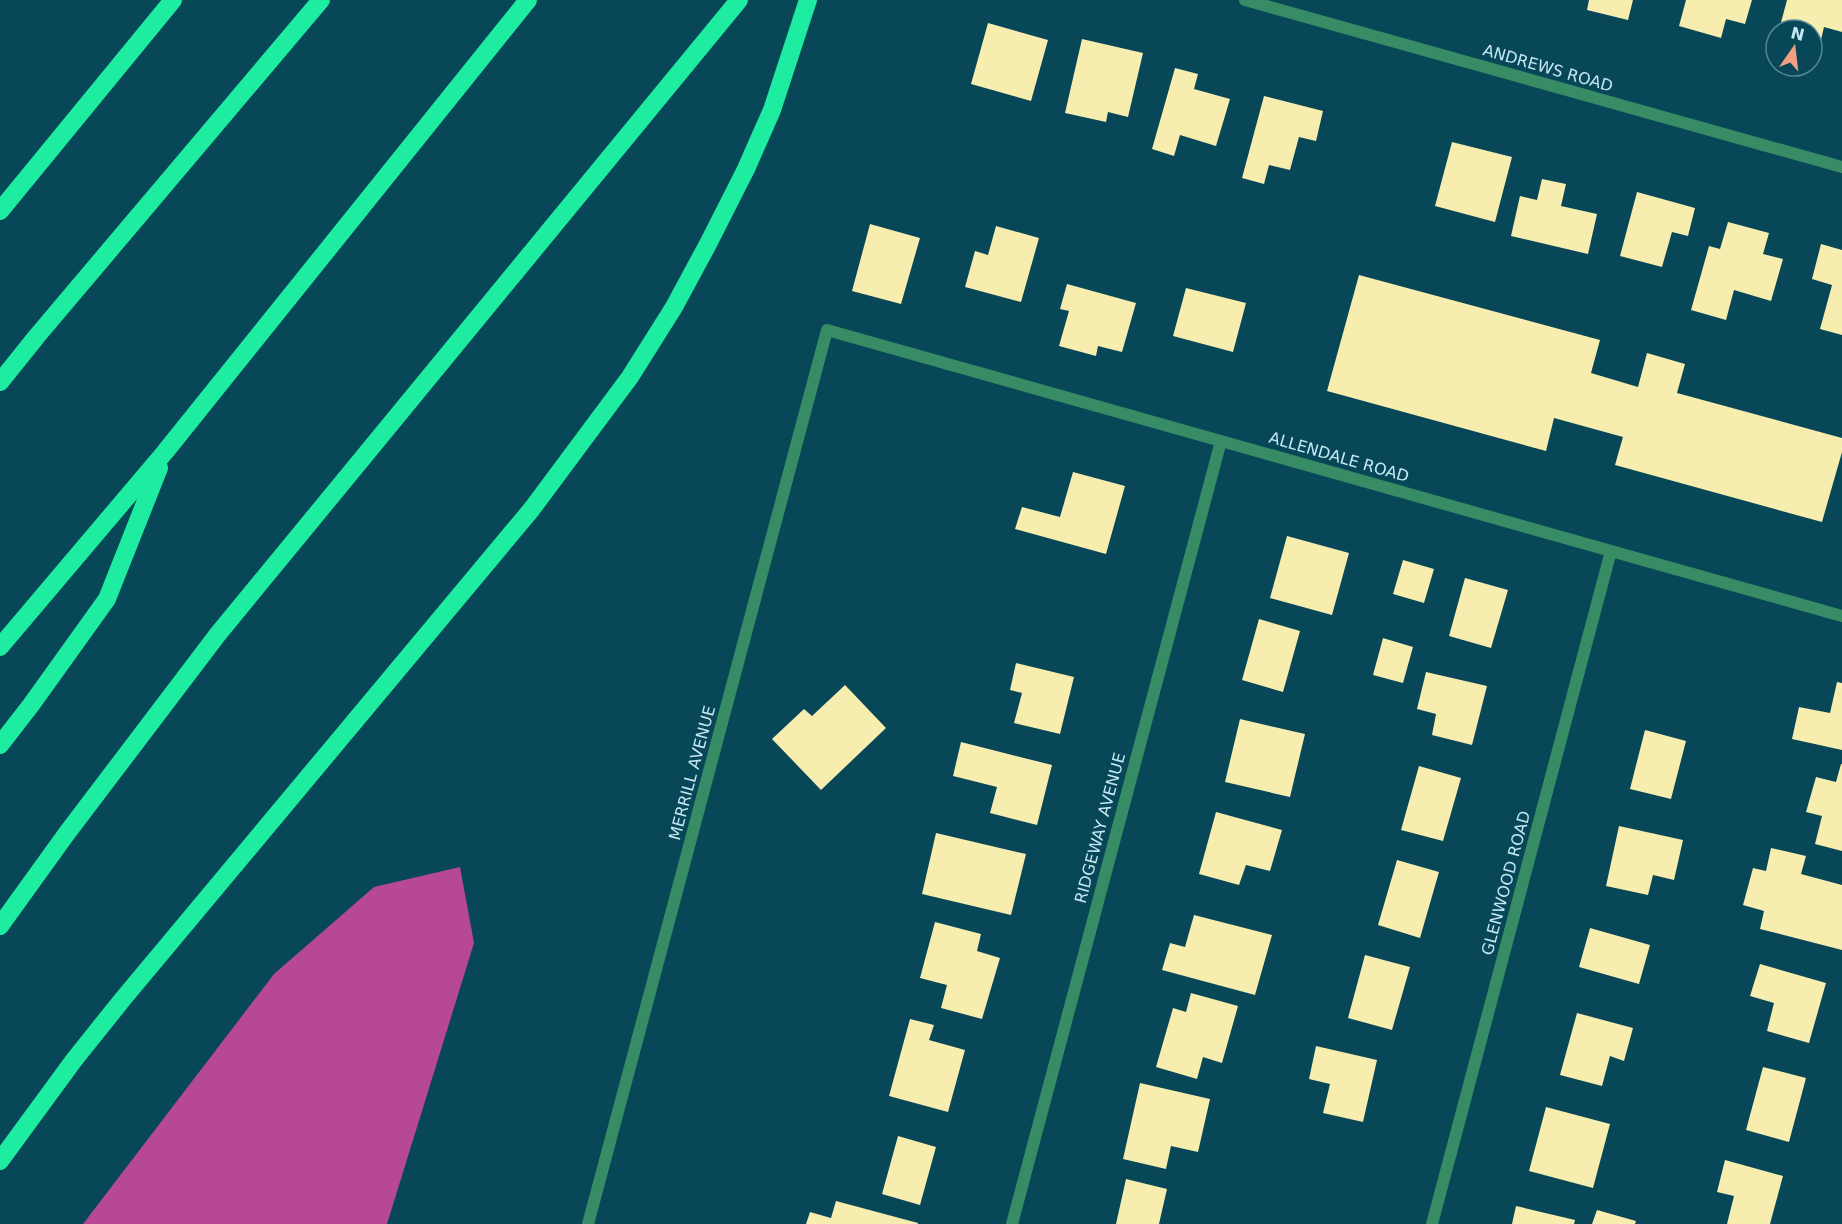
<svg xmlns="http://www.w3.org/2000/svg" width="1842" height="1224" viewBox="0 0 1842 1224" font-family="'DejaVu Sans',sans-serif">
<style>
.water{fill:#b64896}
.building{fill:#f6edaf}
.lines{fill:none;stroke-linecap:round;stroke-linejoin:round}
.minor{stroke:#378c65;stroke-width:12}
.motorway{stroke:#1deca1;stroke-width:18}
.labels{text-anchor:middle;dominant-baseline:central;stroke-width:6;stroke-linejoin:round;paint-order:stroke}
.street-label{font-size:16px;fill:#c5e8f4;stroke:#074757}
</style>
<rect width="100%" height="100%" fill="#074757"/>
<path class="water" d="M 460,867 L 474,943 L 387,1224 L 83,1224 L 274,974 L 374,887 Z"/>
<path class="building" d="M 1589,0 L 1633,0 L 1628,20 L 1587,10 Z
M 1686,0 L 1752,0 L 1745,24 L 1726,19 L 1721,38 L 1679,26 Z
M 1787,0 L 1842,0 L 1842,32 L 1824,27 L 1815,65 L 1812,64 L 1812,30 L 1779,30 Z
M 988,23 L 1048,40 L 1031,101 L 971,84 Z
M 1082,39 L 1143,53 L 1128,117 L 1108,112 L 1106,122 L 1065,113 Z
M 1175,68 L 1198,74 L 1194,89 L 1230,99 L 1216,146 L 1180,135 L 1174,156 L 1152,149 Z
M 1264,96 L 1323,111 L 1316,141 L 1299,137 L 1290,170 L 1269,165 L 1264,184 L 1242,178 Z
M 1452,142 L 1512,157 L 1495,222 L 1435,206 Z
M 1542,179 L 1566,184 L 1561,206 L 1597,214 L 1588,254 L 1511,236 L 1520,196 L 1537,200 Z
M 1637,192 L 1695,208 L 1688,236 L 1672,232 L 1662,267 L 1620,256 Z
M 1728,222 L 1769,233 L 1763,254 L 1783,259 L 1771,301 L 1734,290 L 1726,320 L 1691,310 L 1709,246 L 1720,249 Z
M 870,224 L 920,238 L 901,304 L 852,291 Z
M 996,226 L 1039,238 L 1021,302 L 965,287 L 975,251 L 988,255 Z
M 1821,244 L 1842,250 L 1842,335 L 1820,329 L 1832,285 L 1812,279 Z
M 1359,275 L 1600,340 L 1591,373 L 1638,387 L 1647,353 L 1685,364 L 1677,393 L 1842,438 L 1842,452 L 1822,522 L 1615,465 L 1623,437 L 1554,418 L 1546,451 L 1327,391 Z
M 1067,284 L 1136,303 L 1122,352 L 1098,346 L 1096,356 L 1059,346 L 1069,311 L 1060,309 Z
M 1186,288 L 1246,303 L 1233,352 L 1173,336 Z
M 1073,472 L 1125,486 L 1106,554 L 1015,529 L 1022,507 L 1060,517 Z
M 1287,536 L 1349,553 L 1332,615 L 1270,598 Z
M 1403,560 L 1434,569 L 1424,603 L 1393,594 Z
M 1465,578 L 1508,590 L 1491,648 L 1449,636 Z
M 1259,619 L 1300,631 L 1283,692 L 1242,680 Z
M 1383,638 L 1413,647 L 1403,683 L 1373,675 Z
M 1016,663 L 1074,677 L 1060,734 L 1014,723 L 1022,693 L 1010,690 Z
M 1426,672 L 1487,686 L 1472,745 L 1432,735 L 1436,714 L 1417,709 Z
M 1837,682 L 1842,683 L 1842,750 L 1792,739 L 1799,707 L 1830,713 Z
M 845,685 L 886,728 L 821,790 L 772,739 L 804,709 L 812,716 Z
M 1240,719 L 1305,734 L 1290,797 L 1225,782 Z
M 1645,730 L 1686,741 L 1671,799 L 1630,789 Z
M 961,742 L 1052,765 L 1037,825 L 990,813 L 997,787 L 953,776 Z
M 1841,764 L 1842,764 L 1842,851 L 1815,844 L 1822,816 L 1806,812 L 1816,777 L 1836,782 Z
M 1419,766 L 1461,778 L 1443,841 L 1401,830 Z
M 1216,812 L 1282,830 L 1270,871 L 1246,865 L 1239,885 L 1199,874 Z
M 1619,826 L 1683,840 L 1674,880 L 1653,875 L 1648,895 L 1606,886 Z
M 936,833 L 1026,854 L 1011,915 L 922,894 Z
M 1771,848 L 1806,856 L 1801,874 L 1842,885 L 1842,950 L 1760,929 L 1764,911 L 1743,905 L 1753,868 L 1766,871 Z
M 1397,860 L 1439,872 L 1420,938 L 1378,925 Z
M 1194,915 L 1272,935 L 1255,995 L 1162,970 L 1170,943 L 1185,947 Z
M 935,922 L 981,934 L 977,951 L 1000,958 L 982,1019 L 941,1008 L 947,985 L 920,978 Z
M 1590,928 L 1650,945 L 1639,984 L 1579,967 Z
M 1365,955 L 1410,967 L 1392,1030 L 1348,1018 Z
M 1760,964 L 1826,983 L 1809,1043 L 1767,1031 L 1774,1003 L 1750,996 Z
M 1191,993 L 1238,1006 L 1222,1063 L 1203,1057 L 1197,1079 L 1156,1067 L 1173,1008 L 1186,1012 Z
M 1577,1013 L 1633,1028 L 1624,1061 L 1610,1056 L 1602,1086 L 1560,1075 Z
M 910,1019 L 934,1025 L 929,1040 L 965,1050 L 948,1112 L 889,1096 Z
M 1316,1046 L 1377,1060 L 1363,1122 L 1323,1113 L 1330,1084 L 1309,1079 Z
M 1763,1067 L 1806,1078 L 1789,1142 L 1746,1130 Z
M 1140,1083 L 1210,1099 L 1198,1152 L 1171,1146 L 1166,1169 L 1123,1159 Z
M 1546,1107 L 1610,1124 L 1593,1188 L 1529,1171 Z
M 898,1136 L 936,1147 L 920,1205 L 882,1194 Z
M 1725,1160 L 1783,1176 L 1770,1224 L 1727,1224 L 1734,1196 L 1717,1192 Z
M 1126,1179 L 1167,1189 L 1159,1224 L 1116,1224 Z
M 836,1201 L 918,1223 L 918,1224 L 806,1224 L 810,1212 L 831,1218 Z
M 1516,1206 L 1575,1220 L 1574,1224 L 1512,1224 Z
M 1597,1210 L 1636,1221 L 1635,1224 L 1592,1224 Z"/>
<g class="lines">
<path class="minor" d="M 1245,0 L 1842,167
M 588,1224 L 827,330 L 1842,616
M 1012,1224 L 1221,441
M 1432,1224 L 1611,551"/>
<path class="motorway" d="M 0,211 L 173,0
M 0,382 L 37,336 L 321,0
M 0,647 L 165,452 L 528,0
M 0,745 L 31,705 L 107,599 L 159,468
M 0,926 L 67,833 L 218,634 L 739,0
M 0,1161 L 74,1060 L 122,1000 L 531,510 L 630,377 L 674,307 L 708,244 L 746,169 L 772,110 L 808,0"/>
</g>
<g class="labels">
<g class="street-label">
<text transform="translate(1548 68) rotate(16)">ANDREWS ROAD</text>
<text transform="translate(1339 457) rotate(16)">ALLENDALE ROAD</text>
<text transform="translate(692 773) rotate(-75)">MERRILL AVENUE</text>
<text transform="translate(1100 828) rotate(-75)">RIDGEWAY AVENUE</text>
<text transform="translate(1506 883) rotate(-75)">GLENWOOD ROAD</text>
</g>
</g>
<g transform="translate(1794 48) rotate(14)"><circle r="28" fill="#074757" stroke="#538796" stroke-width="1.5"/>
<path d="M0-4.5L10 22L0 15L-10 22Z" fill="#f3a081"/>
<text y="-9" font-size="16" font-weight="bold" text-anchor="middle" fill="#c5e8f4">N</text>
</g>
</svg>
